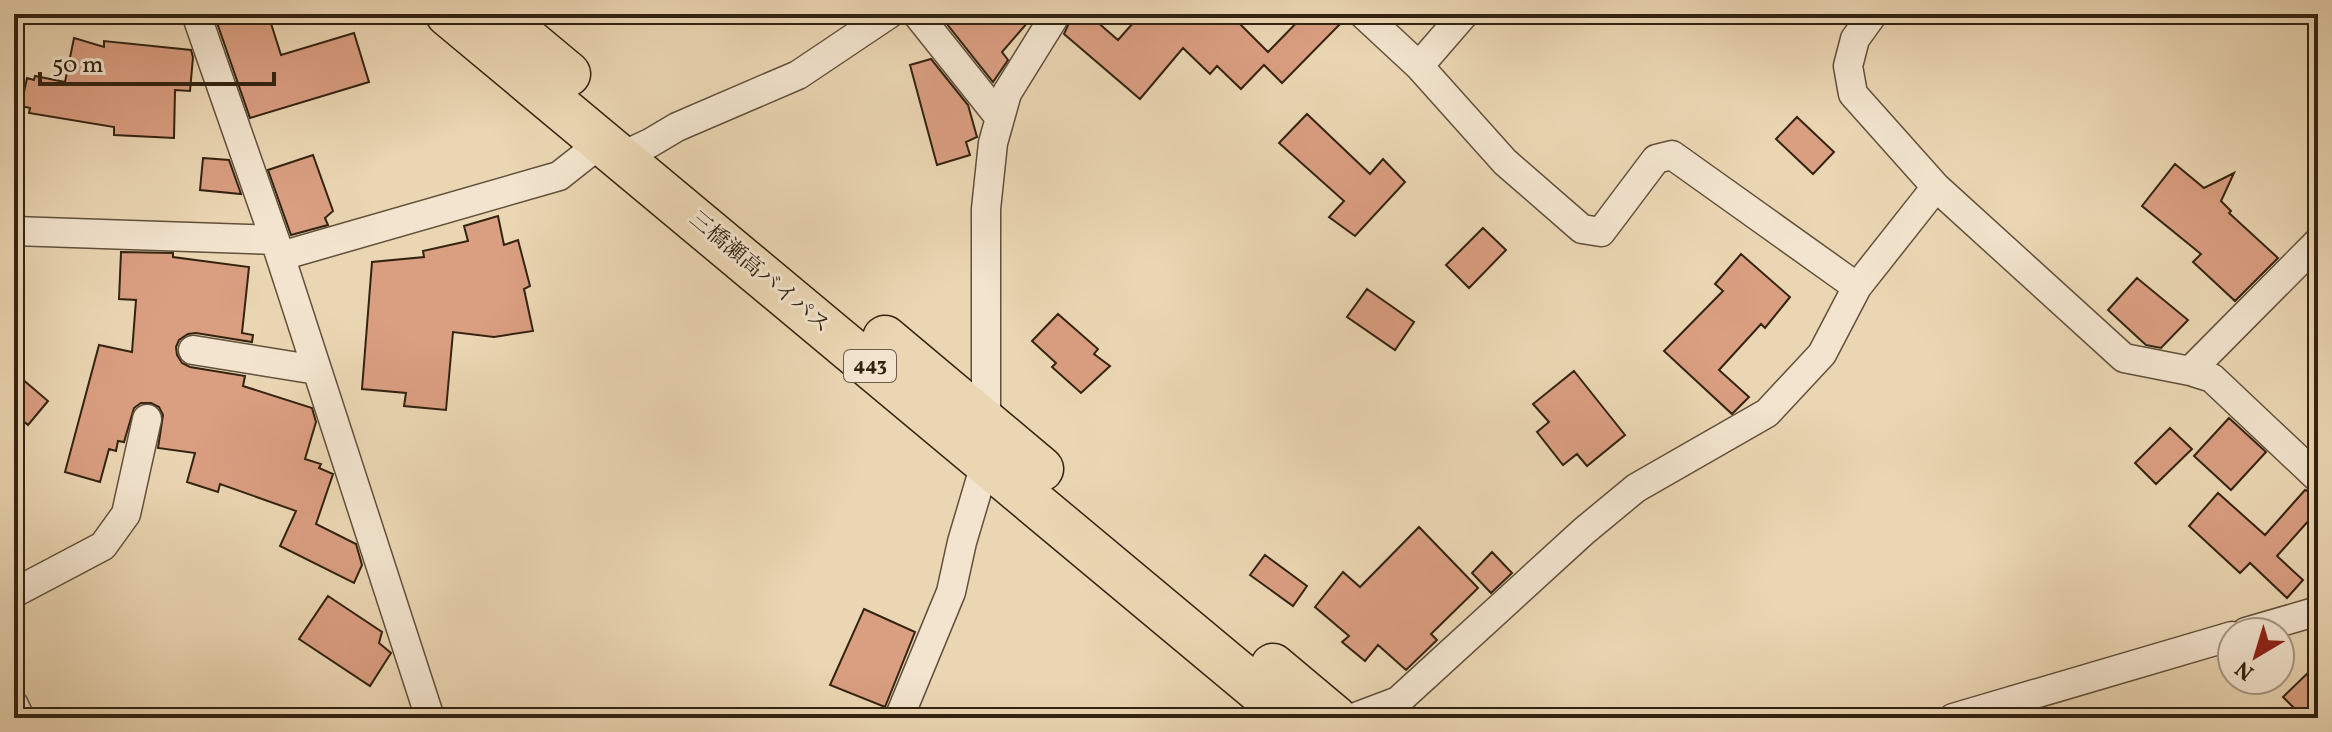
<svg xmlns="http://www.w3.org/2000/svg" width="2332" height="732" viewBox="0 0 2332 732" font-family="Vollkorn,'Noto Serif JP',serif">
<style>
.building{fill:#da9e81;stroke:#332311;stroke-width:2}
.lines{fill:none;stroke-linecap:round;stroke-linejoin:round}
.street-casing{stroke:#61503a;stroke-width:31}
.highway-casing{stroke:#332311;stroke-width:47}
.street{stroke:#f2e4ce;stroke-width:28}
.highway{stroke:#ebd6b3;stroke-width:44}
.labels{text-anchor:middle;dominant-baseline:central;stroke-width:6;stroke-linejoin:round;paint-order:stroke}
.shield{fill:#f2e4ce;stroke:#6c5d4a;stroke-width:2}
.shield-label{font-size:20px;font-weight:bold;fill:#332311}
.street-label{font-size:22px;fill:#332311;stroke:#f2e4ce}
</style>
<rect width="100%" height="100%" fill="#ebd6b3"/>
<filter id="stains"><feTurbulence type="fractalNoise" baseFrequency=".0025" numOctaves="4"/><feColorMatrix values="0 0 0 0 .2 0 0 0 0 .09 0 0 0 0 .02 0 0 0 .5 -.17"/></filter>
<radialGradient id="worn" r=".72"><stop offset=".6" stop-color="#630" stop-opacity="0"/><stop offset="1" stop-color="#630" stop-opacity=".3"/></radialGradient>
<path class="building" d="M 214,14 L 268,14 L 281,55 L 354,33 L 369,82 L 250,118 Z
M 939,14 L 1035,14 L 1002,52 L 1008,60 L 993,82 Z
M 1073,14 L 1088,14 L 1118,40 L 1141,14 L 1230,14 L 1268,52 L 1305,14 L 1346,14 L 1347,17 L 1282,83 L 1264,65 L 1241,89 L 1217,66 L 1210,74 L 1183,48 L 1140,99 L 1064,34 Z
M 74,38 L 104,47 L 104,41 L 191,50 L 193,57 L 190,91 L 175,90 L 174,138 L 114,135 L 114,127 L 29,113 L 30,108 L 21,106 L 27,78 L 34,80 L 35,76 L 65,82 Z
M 931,59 L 968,105 L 977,137 L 966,142 L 970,155 L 937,165 L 910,65 Z
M 1307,114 L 1370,174 L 1383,159 L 1405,182 L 1355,236 L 1329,217 L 1344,201 L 1279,143 Z
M 1797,117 L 1834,152 L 1813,174 L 1776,139 Z
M 313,155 L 333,211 L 325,218 L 328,225 L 291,235 L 268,170 Z
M 203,158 L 229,160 L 241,194 L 200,190 Z
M 2175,164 L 2204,188 L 2234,173 L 2221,201 L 2231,211 L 2229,213 L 2278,258 L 2235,301 L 2193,262 L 2201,254 L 2142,206 Z
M 498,216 L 504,245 L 518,240 L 530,286 L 524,289 L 533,331 L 494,337 L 453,332 L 446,410 L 404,406 L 406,393 L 362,389 L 372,262 L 424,257 L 423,251 L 468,241 L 464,226 Z
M 1483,228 L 1506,250 L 1469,288 L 1446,265 Z
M 121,252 L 173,253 L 173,257 L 249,267 L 242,333 L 253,335 L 252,342 L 196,333 L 188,334 L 179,340 L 176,347 L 177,355 L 182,363 L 190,367 L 245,376 L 243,386 L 312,408 L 316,422 L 305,459 L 321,464 L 319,468 L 333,474 L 316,524 L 356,544 L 362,565 L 354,583 L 280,546 L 296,511 L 220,484 L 218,492 L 187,482 L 195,453 L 158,448 L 163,415 L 159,407 L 151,403 L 141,403 L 134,408 L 124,442 L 118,441 L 116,451 L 109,449 L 100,482 L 65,472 L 99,345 L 132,352 L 136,300 L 119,299 Z
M 1741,254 L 1790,297 L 1765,328 L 1761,324 L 1719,370 L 1749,397 L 1732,414 L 1664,351 L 1723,291 L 1715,284 Z
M 2137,278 L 2188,320 L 2161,348 L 2146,345 L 2108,310 Z
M 1367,289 L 1414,322 L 1395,350 L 1347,317 Z
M 1058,314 L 1098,349 L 1094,354 L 1110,366 L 1081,393 L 1052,367 L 1056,363 L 1032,341 Z
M 1574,371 L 1625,435 L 1587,466 L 1577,454 L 1563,465 L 1537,432 L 1549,422 L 1533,404 Z
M 14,372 L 48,401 L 28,425 L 14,413 Z
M 2229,418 L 2266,452 L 2231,490 L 2194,456 Z
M 2170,428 L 2192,449 L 2156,484 L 2135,463 Z
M 2305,490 L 2318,495 L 2318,510 L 2277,556 L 2303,580 L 2287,598 L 2250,563 L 2240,573 L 2189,526 L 2218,493 L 2265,535 Z
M 1419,527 L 1478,588 L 1431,634 L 1437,640 L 1406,670 L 1378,645 L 1365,661 L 1342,642 L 1349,636 L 1315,607 L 1343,572 L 1360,587 Z
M 1492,552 L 1512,573 L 1491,593 L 1472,573 Z
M 1265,555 L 1307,586 L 1293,606 L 1250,575 Z
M 328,596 L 382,632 L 379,643 L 391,653 L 370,686 L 299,639 Z
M 864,609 L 915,632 L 885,707 L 830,685 Z
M 2318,663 L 2318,718 L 2304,718 L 2283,697 Z"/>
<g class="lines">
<g class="street-casing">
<path id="street" d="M 196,14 L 275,240 L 430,718
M 917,14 L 1000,118
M 1363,14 L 1419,66 L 1505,162 L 1582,229 L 1601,232 L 1656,159 L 1672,155 L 1857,287
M 1873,14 L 1855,39 L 1848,66 L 1853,94 L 1936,187 L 2124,358 L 2190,371 L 2212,378 L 2318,478
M 1419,66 L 1464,14
M 620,157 L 650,143 L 677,127 L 798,75 L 889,14
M 14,231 L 275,240
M 281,256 L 559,176 L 602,142
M 193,350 L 317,370
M 2190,371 L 2318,242
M 14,593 L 103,546 L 126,514 L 147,419
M 2246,632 L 2318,611
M 14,705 L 20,718
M 899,718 L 951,592 L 962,542 L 986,461 L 986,209 L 993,143 L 1007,93 L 1056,14
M 1353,718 L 1398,701 L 1584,531 L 1636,488 L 1767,413 L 1822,354 L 1857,287 L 1936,187
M 1953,718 L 2232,636"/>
</g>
<g class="highway-casing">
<path id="highway" d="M 448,14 L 1292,718
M 496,14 L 568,74
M 885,338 L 1041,469
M 1273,666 L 1335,718"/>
</g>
<use href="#street" class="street"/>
<use href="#highway" class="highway"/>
</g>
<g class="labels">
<rect class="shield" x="844" y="350" width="52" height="32" rx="6"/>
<g class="shield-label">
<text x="870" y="366">443</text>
</g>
<g class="street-label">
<text transform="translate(759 273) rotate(40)">三橋瀬高バイパス</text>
</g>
</g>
<rect width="2332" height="732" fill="none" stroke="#ebd6b3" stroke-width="48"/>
<rect x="16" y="16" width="2300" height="700" fill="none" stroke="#332311" stroke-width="4"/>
<rect x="24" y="24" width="2284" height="684" fill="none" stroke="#332311" stroke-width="2"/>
<g transform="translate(2256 656) rotate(218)"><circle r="38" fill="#f2e4ce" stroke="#a69782" stroke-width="2"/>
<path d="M0-6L14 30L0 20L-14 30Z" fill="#8f2418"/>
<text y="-12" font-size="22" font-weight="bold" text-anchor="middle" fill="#332311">N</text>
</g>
<path d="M40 72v12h234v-12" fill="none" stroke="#332311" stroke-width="4"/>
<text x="52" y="72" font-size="24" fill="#332311" stroke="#f2e4ce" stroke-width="6" paint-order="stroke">50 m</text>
<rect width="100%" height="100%" filter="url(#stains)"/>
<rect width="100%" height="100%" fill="url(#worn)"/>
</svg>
